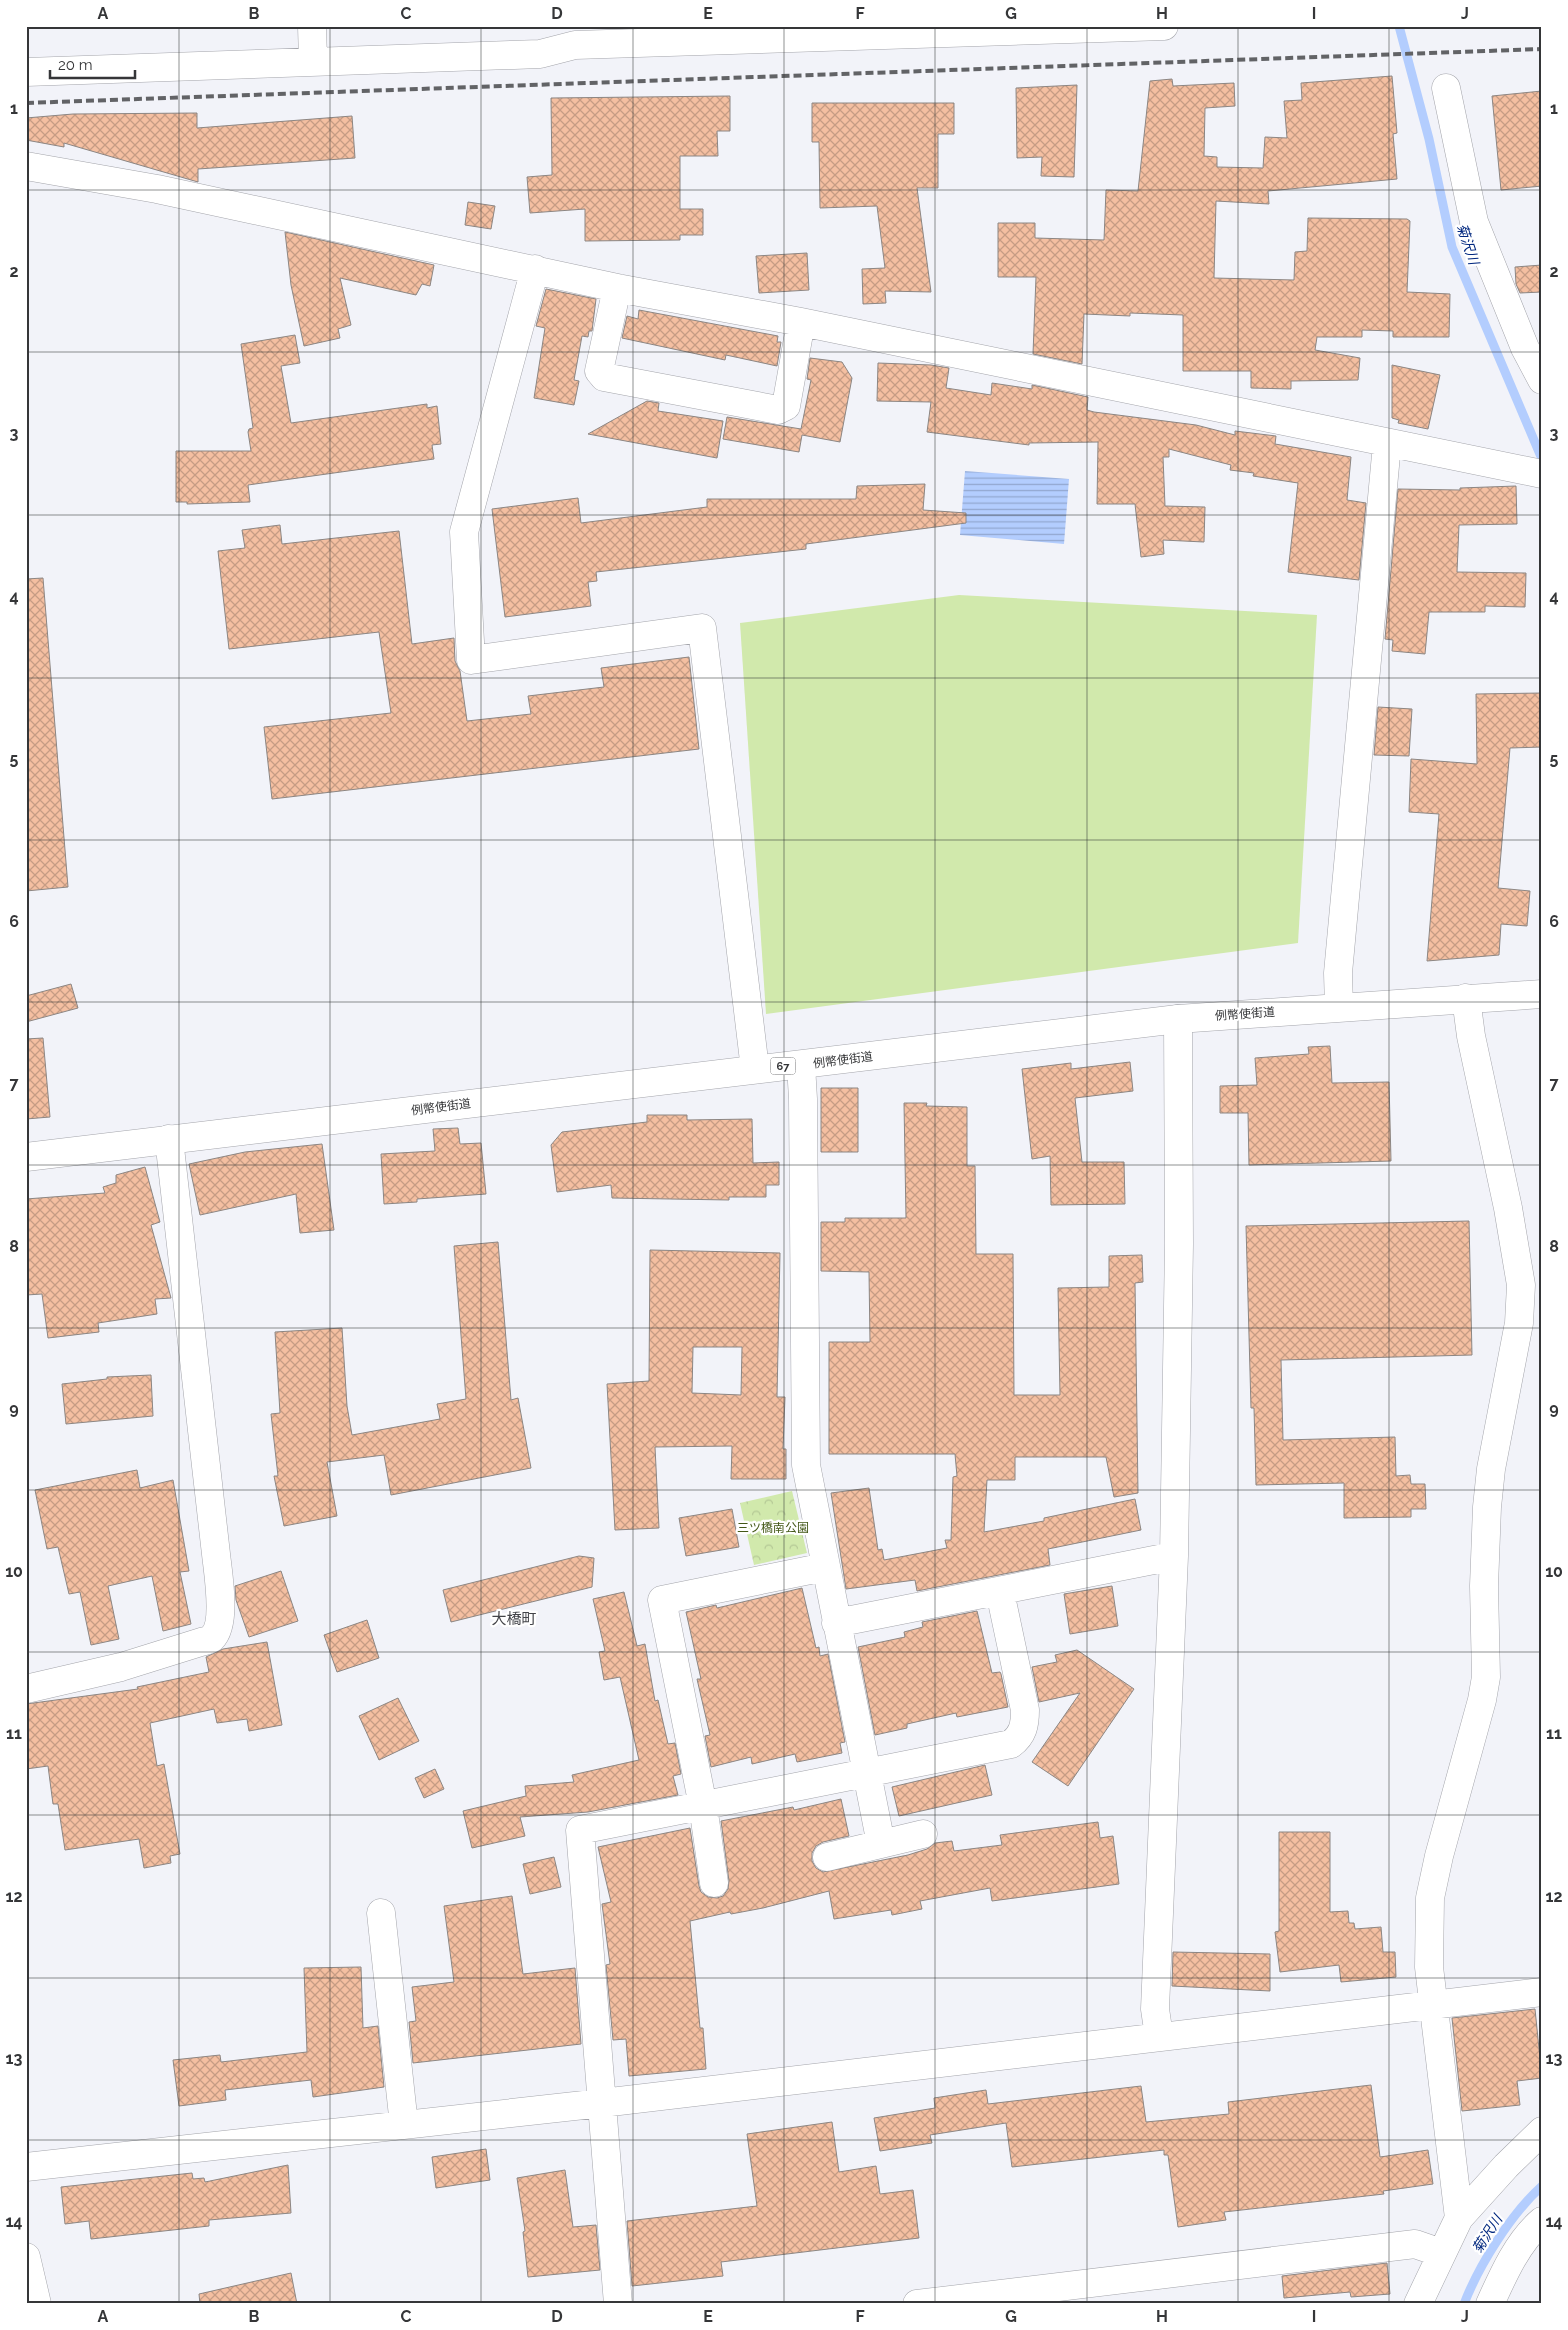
<svg xmlns="http://www.w3.org/2000/svg" width="1568" height="2330" viewBox="0 0 1568 2330" font-family="Raleway,'Noto Sans JP',sans-serif">
<style>
.grass{fill:#d1e9ac}
.park{fill:url(#park-crowns)}
.water{fill:url(#water-rules)}
.lines{fill:none;stroke-linecap:round;stroke-linejoin:round}
.stream{stroke:#b3cdfe;stroke-width:9}
.building{fill:url(#building-cross-hatch);stroke:#8c8683;fill-rule:evenodd}
.minor-casing{stroke:#a4a5ab;stroke-width:29}
.major-casing{stroke:#a4a5ab;stroke-width:29}
.minor{stroke:#fff;stroke-width:28}
.major{stroke:#fff;stroke-width:28}
.rail{stroke:#626366;stroke-width:4;stroke-dasharray:8 4;stroke-linecap:butt}
.grid{fill:none;stroke:#353638;stroke-width:1;stroke-opacity:0.55}
.labels{text-anchor:middle;dominant-baseline:central;stroke-width:4.5;stroke-linejoin:round;paint-order:stroke}
.shield{fill:#fff;stroke:#727274;stroke-width:1}
.shield-label{font-size:11px;font-weight:bold;fill:#353638}
.street-label{font-size:12px;fill:#353638;stroke:#fff}
.park-label{font-size:12px;fill:#445818;stroke:#fff}
.water-label{font-size:14px;font-style:italic;fill:#01277f;stroke:#fff}
.quarter-label{font-size:15px;fill:#434449;stroke:#fff}
.neatline{fill:none;stroke:#353638;stroke-width:2}
.grid-label{font-size:16px;text-anchor:middle;font-weight:bold;fill:#353638}
</style>
<defs>
<pattern id="park-crowns" width="20" height="18" patternUnits="userSpaceOnUse" patternTransform="scale(1.25)"><rect width="20" height="18" fill="#d1e9ac"/><path d="M2 6a3 3 0 1 1 6 0M12 15a3 3 0 1 1 6 0" fill="none" stroke="#b4c895"/></pattern>
<pattern id="water-rules" width="6" height="5" patternUnits="userSpaceOnUse" patternTransform="scale(1.25)"><rect width="6" height="5" fill="#b3cdfe"/><path d="M0 2.5h6" fill="none" stroke="#92a7cf"/></pattern>
<pattern id="building-cross-hatch" width="8" height="8" patternUnits="userSpaceOnUse" patternTransform="scale(1.25)"><rect width="8" height="8" fill="#f4bfa1"/><path d="M0 0l8 8M0 8l8-8" fill="none" stroke="#c69c84"/></pattern>
</defs>
<rect width="100%" height="100%" fill="#f2f3f9"/>
<path class="grass" d="M 959,595 L 1317,615 L 1298,943 L 766,1014 L 740,623 Z"/>
<path class="park" d="M 792,1491 L 807,1553 L 754,1565 L 740,1503 Z"/>
<path class="water" d="M 965,471 L 1069,479 L 1064,544 L 960,535 Z"/>
<g class="lines">
<path class="stream" d="M 1399,26 L 1429,139 L 1452,247 L 1542,459
M 1464,2304 C 1479,2265 1511,2214 1542,2186"/>
</g>
<path class="building" d="M 1392,76 L 1397,133 L 1393,134 L 1397,179 L 1268,191 L 1269,204 L 1216,201 L 1214,278 L 1294,280 L 1295,252 L 1307,251 L 1308,218 L 1407,219 L 1410,221 L 1407,292 L 1450,294 L 1449,337 L 1393,337 L 1393,331 L 1362,330 L 1362,337 L 1317,337 L 1315,350 L 1360,358 L 1358,380 L 1291,381 L 1291,389 L 1251,388 L 1251,371 L 1183,371 L 1183,315 L 1130,313 L 1130,316 L 1084,314 L 1082,364 L 1033,354 L 1036,277 L 998,277 L 998,223 L 1035,223 L 1035,238 L 1104,240 L 1106,190 L 1138,191 L 1150,81 L 1172,79 L 1173,86 L 1234,83 L 1235,106 L 1205,108 L 1204,156 L 1217,157 L 1217,167 L 1263,168 L 1265,137 L 1287,138 L 1284,101 L 1302,100 L 1301,83 Z
M 1077,85 L 1074,177 L 1041,176 L 1042,157 L 1017,158 L 1016,88 Z
M 1542,91 L 1542,186 L 1501,190 L 1492,96 Z
M 730,96 L 730,131 L 717,131 L 718,156 L 680,156 L 680,209 L 703,209 L 703,235 L 680,235 L 680,240 L 585,241 L 585,209 L 530,213 L 527,177 L 552,175 L 551,98 Z
M 812,103 L 954,103 L 954,134 L 938,134 L 938,188 L 917,188 L 931,292 L 885,291 L 886,303 L 863,304 L 862,269 L 885,268 L 877,206 L 820,208 L 819,142 L 812,142 Z
M 197,113 L 197,128 L 352,116 L 355,158 L 198,169 L 198,182 L 64,143 L 64,147 L 26,140 L 26,118 L 73,114 Z
M 468,202 L 495,206 L 491,229 L 465,225 Z
M 285,232 L 434,265 L 430,286 L 422,284 L 416,295 L 340,278 L 351,325 L 338,329 L 340,338 L 304,346 L 291,285 Z
M 807,253 L 809,290 L 759,293 L 756,256 Z
M 1542,265 L 1542,292 L 1520,293 L 1516,284 L 1515,267 Z
M 546,289 L 596,299 L 592,331 L 589,331 L 588,337 L 582,336 L 574,380 L 579,381 L 574,405 L 534,398 L 545,328 L 536,326 Z
M 639,310 L 778,336 L 777,342 L 781,342 L 777,366 L 726,355 L 725,360 L 622,338 L 627,316 L 638,319 Z
M 295,335 L 300,363 L 281,366 L 291,423 L 427,404 L 427,408 L 437,406 L 441,444 L 432,445 L 434,459 L 248,485 L 250,502 L 187,504 L 187,502 L 176,502 L 176,451 L 251,451 L 248,432 L 249,429 L 253,428 L 241,344 Z
M 810,358 L 842,362 L 852,378 L 840,442 L 802,435 L 799,452 L 723,439 L 727,417 L 801,429 L 811,380 L 807,379 Z
M 878,363 L 931,365 L 949,368 L 946,388 L 991,395 L 992,383 L 1032,389 L 1032,385 L 1088,397 L 1087,410 L 1094,412 L 1196,425 L 1235,435 L 1235,431 L 1276,436 L 1275,444 L 1351,457 L 1347,500 L 1366,503 L 1359,580 L 1288,572 L 1298,483 L 1253,476 L 1254,473 L 1230,470 L 1231,465 L 1169,449 L 1169,457 L 1163,457 L 1165,506 L 1205,507 L 1204,542 L 1163,540 L 1164,554 L 1141,557 L 1135,504 L 1097,504 L 1098,442 L 1029,443 L 1029,445 L 927,432 L 931,402 L 877,401 Z
M 1392,365 L 1440,375 L 1428,429 L 1398,423 L 1399,420 L 1392,418 Z
M 647,401 L 659,403 L 658,411 L 723,421 L 717,458 L 588,434 Z
M 925,484 L 923,510 L 966,513 L 966,523 L 806,544 L 806,549 L 596,572 L 597,581 L 588,582 L 591,606 L 505,617 L 492,509 L 578,498 L 581,523 L 707,507 L 707,499 L 856,499 L 857,486 Z
M 1516,486 L 1517,524 L 1459,525 L 1457,572 L 1526,573 L 1525,607 L 1485,606 L 1485,612 L 1429,612 L 1425,654 L 1392,651 L 1393,640 L 1385,639 L 1398,489 L 1460,490 L 1460,488 Z
M 280,525 L 282,544 L 399,531 L 412,644 L 454,638 L 455,661 L 460,671 L 467,721 L 531,714 L 528,696 L 604,687 L 601,668 L 689,657 L 699,749 L 272,799 L 264,727 L 391,713 L 379,632 L 229,649 L 218,551 L 245,548 L 242,530 Z
M 43,578 L 68,887 L 26,891 L 26,579 Z
M 1542,693 L 1542,747 L 1510,748 L 1498,888 L 1530,891 L 1527,926 L 1501,924 L 1499,955 L 1427,961 L 1439,814 L 1409,812 L 1411,759 L 1477,764 L 1476,694 Z
M 1378,707 L 1412,709 L 1409,756 L 1374,755 Z
M 71,984 L 78,1008 L 26,1022 L 26,996 Z
M 43,1038 L 50,1117 L 26,1119 L 26,1039 Z
M 1330,1046 L 1332,1083 L 1389,1082 L 1391,1161 L 1249,1165 L 1248,1113 L 1220,1113 L 1220,1086 L 1257,1085 L 1255,1058 L 1309,1054 L 1308,1047 Z
M 1130,1062 L 1133,1091 L 1075,1098 L 1082,1162 L 1124,1162 L 1125,1204 L 1051,1205 L 1050,1156 L 1032,1159 L 1022,1069 L 1071,1063 L 1071,1069 Z
M 821,1088 L 858,1088 L 858,1152 L 821,1152 Z
M 904,1103 L 927,1103 L 926,1106 L 967,1107 L 967,1166 L 975,1166 L 976,1254 L 1013,1254 L 1014,1395 L 1060,1395 L 1058,1288 L 1109,1287 L 1109,1256 L 1142,1255 L 1143,1282 L 1135,1283 L 1138,1493 L 1114,1497 L 1106,1457 L 1015,1457 L 1015,1480 L 987,1480 L 984,1532 L 1044,1521 L 1044,1518 L 1135,1499 L 1141,1530 L 1048,1549 L 1050,1565 L 917,1591 L 915,1580 L 846,1589 L 831,1493 L 869,1488 L 878,1550 L 882,1549 L 884,1560 L 947,1548 L 945,1540 L 951,1540 L 953,1477 L 957,1476 L 955,1454 L 829,1454 L 829,1342 L 870,1342 L 869,1272 L 821,1271 L 821,1222 L 845,1222 L 845,1218 L 906,1218 Z
M 647,1115 L 687,1115 L 687,1120 L 752,1119 L 753,1163 L 779,1162 L 779,1185 L 766,1185 L 766,1197 L 729,1197 L 729,1200 L 612,1198 L 611,1185 L 557,1192 L 551,1145 L 562,1132 L 647,1122 Z
M 458,1128 L 460,1144 L 481,1143 L 486,1194 L 417,1199 L 417,1202 L 384,1204 L 381,1154 L 435,1151 L 433,1129 Z
M 322,1144 L 334,1230 L 300,1233 L 296,1194 L 200,1215 L 189,1164 L 245,1152 Z
M 145,1167 L 160,1222 L 151,1225 L 171,1298 L 155,1299 L 157,1314 L 98,1323 L 99,1332 L 48,1338 L 42,1294 L 26,1295 L 26,1199 L 105,1193 L 103,1187 L 116,1183 L 116,1175 Z
M 1469,1221 L 1472,1355 L 1281,1360 L 1283,1440 L 1395,1437 L 1396,1476 L 1410,1475 L 1411,1484 L 1425,1484 L 1426,1509 L 1411,1509 L 1411,1517 L 1344,1518 L 1344,1483 L 1256,1485 L 1254,1408 L 1251,1408 L 1246,1226 Z
M 498,1242 L 511,1400 L 518,1398 L 531,1468 L 391,1495 L 384,1455 L 327,1462 L 337,1516 L 284,1526 L 274,1476 L 278,1476 L 271,1414 L 280,1413 L 275,1332 L 342,1328 L 347,1406 L 352,1435 L 440,1419 L 437,1404 L 466,1399 L 454,1246 Z
M 650,1250 L 780,1253 L 777,1397 L 785,1397 L 783,1449 L 786,1449 L 786,1479 L 731,1479 L 732,1446 L 655,1447 L 659,1528 L 615,1530 L 607,1384 L 649,1381 ZM 693,1347 L 742,1347 L 741,1395 L 692,1393 Z
M 151,1375 L 153,1416 L 66,1424 L 62,1384 L 107,1379 L 107,1377 Z
M 137,1470 L 140,1488 L 173,1480 L 189,1571 L 180,1572 L 191,1624 L 163,1631 L 152,1576 L 108,1586 L 119,1639 L 91,1645 L 80,1592 L 69,1594 L 58,1547 L 47,1549 L 35,1490 Z
M 732,1509 L 739,1547 L 686,1556 L 679,1518 Z
M 579,1556 L 594,1558 L 592,1587 L 451,1622 L 443,1590 Z
M 281,1571 L 298,1621 L 249,1637 L 236,1600 L 235,1586 Z
M 1112,1586 L 1118,1626 L 1070,1634 L 1064,1594 Z
M 802,1588 L 816,1648 L 819,1647 L 820,1656 L 828,1654 L 845,1742 L 840,1743 L 842,1753 L 797,1762 L 795,1754 L 752,1764 L 751,1757 L 711,1767 L 705,1736 L 710,1735 L 697,1679 L 701,1679 L 686,1612 L 716,1605 L 717,1608 Z
M 624,1592 L 637,1646 L 645,1644 L 655,1701 L 658,1700 L 668,1744 L 675,1743 L 681,1774 L 673,1776 L 678,1795 L 588,1812 L 520,1817 L 525,1836 L 472,1848 L 463,1811 L 526,1796 L 525,1786 L 574,1782 L 572,1775 L 639,1760 L 620,1677 L 604,1680 L 599,1652 L 605,1651 L 593,1599 Z
M 977,1611 L 992,1673 L 1000,1672 L 1001,1674 L 1008,1707 L 957,1717 L 956,1713 L 907,1724 L 907,1728 L 875,1735 L 858,1647 L 905,1637 L 904,1632 L 923,1627 L 922,1622 Z
M 367,1620 L 379,1658 L 337,1672 L 324,1635 Z
M 267,1642 L 282,1725 L 249,1731 L 247,1719 L 217,1723 L 214,1709 L 150,1723 L 157,1766 L 164,1764 L 180,1854 L 170,1856 L 171,1863 L 144,1868 L 139,1839 L 65,1850 L 58,1804 L 53,1804 L 48,1766 L 26,1769 L 26,1704 L 138,1689 L 137,1687 L 209,1672 L 206,1657 L 223,1649 Z
M 1077,1650 L 1134,1689 L 1068,1786 L 1032,1762 L 1080,1693 L 1039,1702 L 1032,1667 L 1057,1662 L 1055,1655 Z
M 398,1698 L 419,1741 L 379,1760 L 359,1716 Z
M 985,1765 L 992,1795 L 899,1816 L 892,1787 Z
M 435,1769 L 444,1789 L 424,1798 L 415,1778 Z
M 841,1799 L 849,1836 L 823,1842 L 816,1846 L 812,1853 L 812,1861 L 816,1868 L 823,1872 L 908,1855 L 927,1849 L 935,1843 L 952,1841 L 954,1851 L 1002,1845 L 1000,1835 L 1098,1822 L 1100,1838 L 1113,1836 L 1119,1884 L 992,1901 L 990,1888 L 920,1901 L 922,1909 L 892,1915 L 891,1910 L 834,1919 L 829,1891 L 763,1908 L 731,1914 L 730,1912 L 690,1921 L 700,2028 L 703,2028 L 706,2069 L 629,2076 L 626,2039 L 613,2040 L 606,1965 L 610,1964 L 602,1904 L 611,1902 L 598,1847 L 690,1828 L 699,1886 L 701,1892 L 708,1897 L 717,1898 L 723,1896 L 728,1889 L 729,1881 L 721,1821 L 793,1807 L 794,1810 Z
M 1279,1832 L 1330,1832 L 1330,1912 L 1348,1911 L 1349,1923 L 1354,1923 L 1355,1929 L 1381,1927 L 1383,1952 L 1395,1952 L 1396,1977 L 1341,1982 L 1339,1965 L 1280,1972 L 1275,1932 L 1279,1931 Z
M 554,1857 L 561,1887 L 530,1894 L 523,1864 Z
M 512,1896 L 523,1974 L 575,1968 L 581,2044 L 413,2063 L 409,2022 L 416,2021 L 412,1987 L 454,1982 L 444,1906 Z
M 1173,1952 L 1270,1954 L 1270,1991 L 1172,1986 Z
M 361,1967 L 363,2028 L 378,2026 L 384,2087 L 313,2097 L 311,2080 L 225,2090 L 226,2100 L 179,2106 L 173,2060 L 220,2055 L 221,2062 L 307,2052 L 304,1968 Z
M 1535,2009 L 1542,2078 L 1517,2081 L 1520,2105 L 1462,2111 L 1452,2018 Z
M 1371,2085 L 1380,2157 L 1428,2150 L 1433,2184 L 1383,2191 L 1384,2194 L 1224,2212 L 1226,2220 L 1178,2227 L 1168,2155 L 1164,2155 L 1164,2150 L 1012,2167 L 1006,2123 L 930,2135 L 932,2143 L 880,2151 L 874,2118 L 935,2108 L 934,2098 L 986,2090 L 988,2104 L 1141,2086 L 1146,2122 L 1229,2114 L 1228,2102 Z
M 832,2122 L 839,2172 L 876,2166 L 880,2194 L 913,2190 L 919,2238 L 721,2262 L 723,2276 L 632,2286 L 627,2221 L 757,2206 L 747,2134 Z
M 486,2149 L 490,2180 L 436,2188 L 432,2157 Z
M 288,2165 L 291,2213 L 209,2220 L 209,2226 L 91,2239 L 89,2221 L 65,2224 L 61,2187 L 192,2173 L 193,2179 L 204,2178 L 205,2182 Z
M 565,2170 L 573,2227 L 596,2225 L 600,2270 L 528,2277 L 523,2232 L 525,2231 L 517,2178 Z
M 1387,2263 L 1390,2294 L 1351,2297 L 1350,2292 L 1284,2298 L 1282,2276 Z
M 291,2273 L 297,2304 L 200,2304 L 199,2294 Z"/>
<g class="lines">
<g class="minor-casing">
<path id="minor" d="M 312,26 L 313,60
M 26,72 L 540,54 L 575,45 C 771,38 968,33 1164,26
M 1446,88 L 1474,222 L 1525,348 L 1542,380
M 26,166 L 157,189 L 617,288 L 801,322 L 1542,474
M 535,269 L 464,532 L 471,660 L 702,628 L 755,1069
M 617,288 L 599,371 L 604,377 L 778,410 L 786,406 L 801,322
M 1339,1007 L 1338,973 L 1387,444
M 801,1065 L 803,1099 L 806,1465 L 881,1844
M 836,1623 L 1174,1556
M 26,1689 L 121,1667 L 201,1642 C 205,1641 210,1640 212,1638 C 227,1624 218,1573 216,1554 L 169,1139
M 827,1857 L 923,1834
M 714,1883 L 703,1806 L 662,1600 L 825,1567
M 381,1913 L 404,2125
M 1159,2036 L 1155,2009 L 1174,1556 L 1179,1244 L 1178,1019
M 26,2167 L 602,2103 L 1542,1992
M 1459,2218 L 1429,1967 L 1430,1898 L 1439,1856 L 1482,1700 L 1486,1677 L 1484,1586 L 1487,1507 L 1491,1469 L 1519,1323 L 1521,1285 L 1508,1208 L 1471,1036 L 1466,998
M 26,2257 L 37,2304
M 618,2304 L 580,1830 L 1011,1744 C 1023,1735 1025,1725 1025,1710 L 1000,1592
M 917,2304 L 1415,2244 L 1441,2253
M 1418,2304 L 1459,2218 L 1506,2166 L 1542,2131
M 1490,2304 C 1503,2275 1518,2241 1542,2221"/>
</g>
<g class="major-casing">
<path id="major" d="M 26,1157 L 1178,1019 L 1542,994"/>
</g>
<use href="#minor" class="minor"/>
<use href="#major" class="major"/>
<path class="rail" d="M 26,103 L 1542,49"/>
</g>
<path class="grid" d="M 179,26 L 179,2304M 330,26 L 330,2304M 481,26 L 481,2304M 633,26 L 633,2304M 784,26 L 784,2304M 935,26 L 935,2304M 1087,26 L 1087,2304M 1238,26 L 1238,2304M 1389,26 L 1389,2304M 26,190 L 1542,190M 26,352 L 1542,352M 26,515 L 1542,515M 26,678 L 1542,678M 26,840 L 1542,840M 26,1002 L 1542,1002M 26,1165 L 1542,1165M 26,1328 L 1542,1328M 26,1490 L 1542,1490M 26,1652 L 1542,1652M 26,1815 L 1542,1815M 26,1978 L 1542,1978M 26,2140 L 1542,2140"/>
<g class="labels">
<rect class="shield" x="770.5" y="1057.5" width="25" height="17" rx="4"/>
<g class="shield-label">
<text x="783" y="1066">67</text>
</g>
<g class="street-label">
<text transform="translate(1245 1014) rotate(-4)">例幣使街道</text>
<text transform="translate(843 1060) rotate(-7)">例幣使街道</text>
<text transform="translate(441 1107) rotate(-7)">例幣使街道</text>
</g>
<g class="park-label">
<text x="773" y="1528">三ツ橋南公園</text>
</g>
<g class="water-label">
<text transform="translate(1468 244) rotate(72)">菊沢川</text>
<text transform="translate(1487 2234) rotate(-57)">菊沢川</text>
</g>
<g class="quarter-label">
<text x="514" y="1619">大橋町</text>
</g>
</g>
<rect width="1568" height="2330" fill="none" stroke="#ffffff" stroke-width="55"/>
<path d="M50 70v8h85v-8" fill="none" stroke="#353638" stroke-width="2.5"/>
<text x="58" y="70" font-size="15" fill="#353638" stroke="#ffffff" stroke-width="4" paint-order="stroke">20 m</text>
<rect x="28" y="28" width="1512" height="2274" class="neatline"/>
<g class="grid-label">
<text x="103" y="19">A</text>
<text x="254" y="19">B</text>
<text x="406" y="19">C</text>
<text x="557" y="19">D</text>
<text x="708" y="19">E</text>
<text x="860" y="19">F</text>
<text x="1011" y="19">G</text>
<text x="1162" y="19">H</text>
<text x="1314" y="19">I</text>
<text x="1465" y="19">J</text>
<text x="14" y="114">1</text>
<text x="1554" y="114">1</text>
<text x="14" y="277">2</text>
<text x="1554" y="277">2</text>
<text x="14" y="439">3</text>
<text x="1554" y="439">3</text>
<text x="14" y="602">4</text>
<text x="1554" y="602">4</text>
<text x="14" y="764">5</text>
<text x="1554" y="764">5</text>
<text x="14" y="927">6</text>
<text x="1554" y="927">6</text>
<text x="14" y="1089">7</text>
<text x="1554" y="1089">7</text>
<text x="14" y="1252">8</text>
<text x="1554" y="1252">8</text>
<text x="14" y="1414">9</text>
<text x="1554" y="1414">9</text>
<text x="14" y="1577">10</text>
<text x="1554" y="1577">10</text>
<text x="14" y="1739">11</text>
<text x="1554" y="1739">11</text>
<text x="14" y="1902">12</text>
<text x="1554" y="1902">12</text>
<text x="14" y="2064">13</text>
<text x="1554" y="2064">13</text>
<text x="14" y="2227">14</text>
<text x="1554" y="2227">14</text>
<text x="103" y="2322">A</text>
<text x="254" y="2322">B</text>
<text x="406" y="2322">C</text>
<text x="557" y="2322">D</text>
<text x="708" y="2322">E</text>
<text x="860" y="2322">F</text>
<text x="1011" y="2322">G</text>
<text x="1162" y="2322">H</text>
<text x="1314" y="2322">I</text>
<text x="1465" y="2322">J</text>
</g>
</svg>
